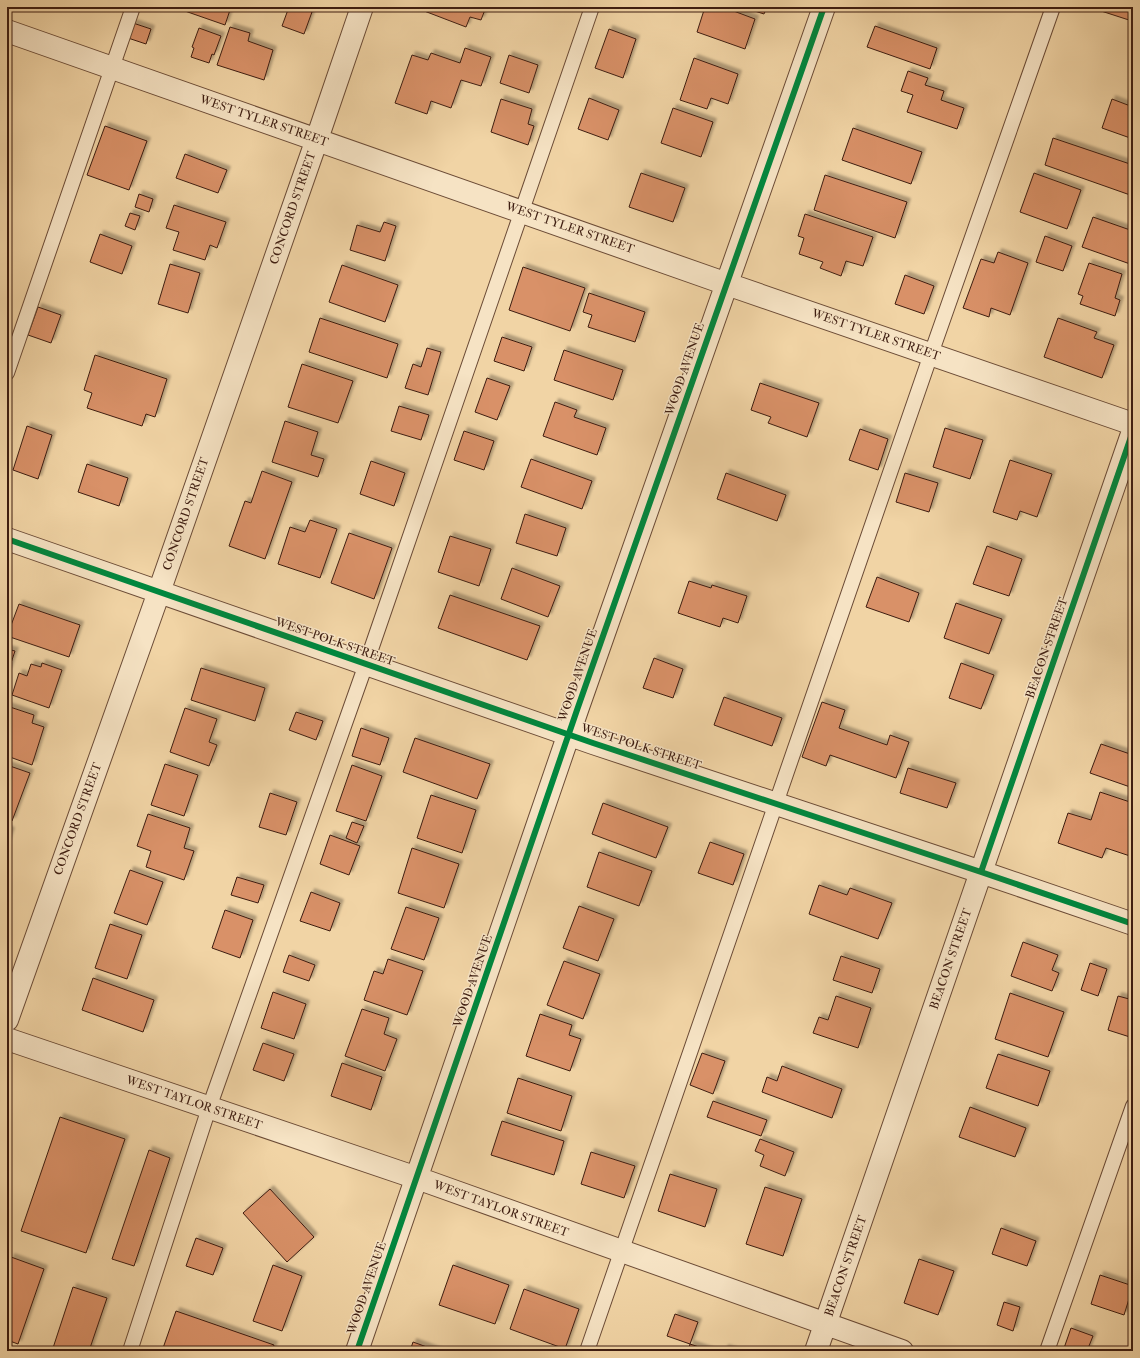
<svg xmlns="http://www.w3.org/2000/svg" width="1140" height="1358" viewBox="0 0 1140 1358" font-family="'IM FELL Double Pica',serif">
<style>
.building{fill:#d99167;stroke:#3e1d11;filter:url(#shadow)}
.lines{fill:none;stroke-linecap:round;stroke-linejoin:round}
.lane-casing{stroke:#6b4b36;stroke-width:16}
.street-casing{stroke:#6b4b36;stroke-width:24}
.lane{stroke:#f6e3c4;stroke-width:14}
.street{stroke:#f6e3c4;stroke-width:22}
.cycleway-casing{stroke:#f6e3c4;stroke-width:8}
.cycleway{stroke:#00873e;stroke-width:6}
.labels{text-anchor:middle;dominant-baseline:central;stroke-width:3;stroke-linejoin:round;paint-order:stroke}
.street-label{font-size:12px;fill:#3e1d11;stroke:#f6e3c4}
</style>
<defs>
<filter id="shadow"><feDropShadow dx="3.5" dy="-3.5" stdDeviation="1" flood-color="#0004"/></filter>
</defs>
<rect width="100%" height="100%" fill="#f1d4a5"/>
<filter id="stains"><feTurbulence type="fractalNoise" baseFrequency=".005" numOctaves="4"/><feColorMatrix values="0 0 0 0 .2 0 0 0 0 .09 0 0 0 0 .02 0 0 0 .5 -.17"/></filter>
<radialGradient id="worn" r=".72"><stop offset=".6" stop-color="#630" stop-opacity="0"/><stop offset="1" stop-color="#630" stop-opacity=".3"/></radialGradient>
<path class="building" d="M 183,7 L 231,7 L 225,25 L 182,10 Z
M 289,7 L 298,7 L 312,12 L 304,34 L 282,26 Z
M 420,7 L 486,7 L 481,20 L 470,17 L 466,27 L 419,9 Z
M 705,7 L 723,7 L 755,19 L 745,49 L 697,32 Z
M 742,7 L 767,7 L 764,14 Z
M 1099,7 L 1133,7 L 1132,21 L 1098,10 Z
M 133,23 L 151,29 L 146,44 L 128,38 Z
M 875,26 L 937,48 L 930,69 L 867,47 Z
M 230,27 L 250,33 L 248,41 L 273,50 L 264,80 L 217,65 Z
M 199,28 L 221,36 L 214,55 L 212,54 L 209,63 L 191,57 L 194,48 L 192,47 Z
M 609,29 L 636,39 L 623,78 L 595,68 Z
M 465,48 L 491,57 L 481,86 L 461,80 L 451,108 L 431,101 L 427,114 L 395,103 L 412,55 L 428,60 L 431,53 L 460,63 Z
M 509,55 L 538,65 L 529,93 L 500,83 Z
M 694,58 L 738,74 L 728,104 L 711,98 L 707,109 L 680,100 Z
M 908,71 L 928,78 L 925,85 L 944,91 L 941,100 L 964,108 L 957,129 L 907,112 L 913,95 L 901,91 Z
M 589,98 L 619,110 L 608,140 L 578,129 Z
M 501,99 L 532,109 L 528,124 L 534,126 L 528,145 L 491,132 Z
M 1112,99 L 1133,107 L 1133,139 L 1102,128 Z
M 673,108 L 713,122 L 701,157 L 661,143 Z
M 105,126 L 147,141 L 129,190 L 87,175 Z
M 853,128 L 922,152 L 911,184 L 842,160 Z
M 1053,138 L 1133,165 L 1133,196 L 1045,165 Z
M 185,154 L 227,170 L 218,193 L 176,178 Z
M 641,173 L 685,188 L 673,222 L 629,207 Z
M 1034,173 L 1081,190 L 1067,229 L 1020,212 Z
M 825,175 L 907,202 L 895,238 L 814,210 Z
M 139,194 L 153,199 L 149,212 L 135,207 Z
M 174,205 L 226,222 L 217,248 L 210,245 L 205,260 L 173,250 L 179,232 L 166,228 Z
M 130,213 L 140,216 L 135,230 L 125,226 Z
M 805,214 L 873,237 L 863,266 L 846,261 L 841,276 L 820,268 L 823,262 L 799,254 L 804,238 L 798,236 Z
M 1093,217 L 1133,231 L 1132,238 L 1133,238 L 1133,265 L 1082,247 Z
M 384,222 L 396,226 L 385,261 L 350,250 L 357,225 L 380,232 Z
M 100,234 L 132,246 L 122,274 L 90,262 Z
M 1045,236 L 1072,246 L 1063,271 L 1036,262 Z
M 998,252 L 1028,263 L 1010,315 L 991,308 L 989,317 L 963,308 L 981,259 L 994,263 Z
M 1089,263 L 1122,274 L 1115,298 L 1120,300 L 1115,316 L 1080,304 L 1083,296 L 1078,294 Z
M 170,264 L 200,273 L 188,313 L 158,304 Z
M 342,265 L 398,285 L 385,322 L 329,302 Z
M 523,267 L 585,288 L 570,331 L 509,310 Z
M 905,275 L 934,286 L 924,314 L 895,304 Z
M 589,293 L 645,312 L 635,342 L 588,327 L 592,315 L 583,312 Z
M 38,307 L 61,315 L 51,343 L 28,335 Z
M 320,318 L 398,344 L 387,378 L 309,352 Z
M 1058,318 L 1097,332 L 1094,338 L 1114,345 L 1102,378 L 1044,357 Z
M 502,337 L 532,347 L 524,371 L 494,361 Z
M 427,348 L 441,352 L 428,395 L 405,388 L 413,364 L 421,367 Z
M 564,350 L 623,370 L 613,400 L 554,380 Z
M 95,355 L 167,379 L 155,417 L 146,414 L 142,426 L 87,408 L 92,393 L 84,390 Z
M 302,364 L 353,381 L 338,423 L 288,407 Z
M 487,378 L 510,386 L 497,420 L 475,412 Z
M 760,383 L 819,403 L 807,437 L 768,423 L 771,417 L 751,410 Z
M 555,402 L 577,410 L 574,417 L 606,428 L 597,455 L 543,436 Z
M 399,406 L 429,415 L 421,440 L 391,431 Z
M 285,421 L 318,432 L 311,455 L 324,459 L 318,477 L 272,462 Z
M 27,426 L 52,435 L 38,479 L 13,470 Z
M 945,428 L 983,440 L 970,479 L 933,467 Z
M 860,429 L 888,439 L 878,470 L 849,460 Z
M 464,431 L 494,441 L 484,470 L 454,460 Z
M 531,459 L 592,481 L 582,509 L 521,487 Z
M 1010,460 L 1052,474 L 1037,517 L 1020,511 L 1017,520 L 993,512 Z
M 371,461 L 405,473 L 394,506 L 360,494 Z
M 87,464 L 128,478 L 119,506 L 78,492 Z
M 262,471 L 292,482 L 265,559 L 229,546 L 245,501 L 251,503 Z
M 726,473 L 786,495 L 777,521 L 717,499 Z
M 905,473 L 938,483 L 929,512 L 896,502 Z
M 525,514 L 566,528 L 557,556 L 516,543 Z
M 310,520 L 337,529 L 320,578 L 278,564 L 290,527 L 305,532 Z
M 349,533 L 392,548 L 374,599 L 331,583 Z
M 450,536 L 491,549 L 479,586 L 438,572 Z
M 987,546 L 1022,559 L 1009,596 L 973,584 Z
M 512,568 L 560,586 L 548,617 L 501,599 Z
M 877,577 L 919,593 L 909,622 L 866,607 Z
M 689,581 L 711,588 L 712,585 L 747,596 L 738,623 L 723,618 L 720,627 L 678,613 Z
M 450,595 L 540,626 L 527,660 L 438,628 Z
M 956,603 L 1002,619 L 989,654 L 944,638 Z
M 19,604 L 80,625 L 69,657 L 7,636 Z
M 7,649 L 15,651 L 8,672 L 7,671 Z
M 654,658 L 683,669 L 673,698 L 643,688 Z
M 42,663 L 62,670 L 49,708 L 12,695 L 19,673 L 27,676 L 31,664 L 41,667 Z
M 961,663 L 994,675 L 981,709 L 949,698 Z
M 201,668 L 265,688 L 255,721 L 191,700 Z
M 724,697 L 782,718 L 772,746 L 714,725 Z
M 822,702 L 845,710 L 839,728 L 887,745 L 890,735 L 909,742 L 896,778 L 830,755 L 826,766 L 802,757 Z
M 7,706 L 34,715 L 32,723 L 44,727 L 32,765 L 7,756 Z
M 185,708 L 217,719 L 209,742 L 217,745 L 209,766 L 170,752 Z
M 296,712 L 323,721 L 316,740 L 289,730 Z
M 361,728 L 389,738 L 380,765 L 352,756 Z
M 415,738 L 490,764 L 477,799 L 403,772 Z
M 1101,744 L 1133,755 L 1133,788 L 1090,773 Z
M 165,764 L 198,775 L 184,816 L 151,805 Z
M 7,765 L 30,773 L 12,821 L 7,819 Z
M 352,765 L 382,776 L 366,821 L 336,811 Z
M 908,768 L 956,783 L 947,808 L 900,793 Z
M 1100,792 L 1133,803 L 1133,857 L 1106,848 L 1102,858 L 1058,843 L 1068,813 L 1091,820 Z
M 270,793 L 297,802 L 286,835 L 259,827 Z
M 431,795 L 476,810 L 462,853 L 417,838 Z
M 603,803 L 668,827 L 656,858 L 592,834 Z
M 148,814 L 190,828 L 184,848 L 194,851 L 184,880 L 146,867 L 151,851 L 137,846 Z
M 352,822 L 364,826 L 357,843 L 346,838 Z
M 7,829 L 11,831 L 7,843 Z
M 330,835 L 360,846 L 349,875 L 320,864 Z
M 710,842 L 744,854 L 733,885 L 698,873 Z
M 412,848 L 459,864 L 444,908 L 398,893 Z
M 599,852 L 652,871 L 639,906 L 587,887 Z
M 130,870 L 163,882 L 147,925 L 114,913 Z
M 237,877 L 264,885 L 258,903 L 231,895 Z
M 819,885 L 847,895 L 850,888 L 892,903 L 878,939 L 809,914 Z
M 311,892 L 340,903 L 330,931 L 300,921 Z
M 579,906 L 614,919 L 598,961 L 563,948 Z
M 406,907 L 439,918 L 424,960 L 391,949 Z
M 225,910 L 253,920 L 240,958 L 212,948 Z
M 110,924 L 142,935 L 127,979 L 95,968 Z
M 1023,942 L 1058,955 L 1052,970 L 1059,973 L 1052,991 L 1011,976 Z
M 289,955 L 315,965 L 309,981 L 283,972 Z
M 841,956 L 880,969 L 872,993 L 833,980 Z
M 388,959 L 423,971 L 407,1015 L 364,1000 L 374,971 L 383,974 Z
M 564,961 L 600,974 L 583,1019 L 547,1005 Z
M 1090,963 L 1107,969 L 1098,996 L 1081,990 Z
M 93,978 L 154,1000 L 143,1032 L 82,1010 Z
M 273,992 L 306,1004 L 294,1039 L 261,1028 Z
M 1010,993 L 1064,1012 L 1048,1057 L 995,1039 Z
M 836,996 L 871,1008 L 858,1048 L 813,1033 L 819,1017 L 828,1020 Z
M 1118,996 L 1133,1000 L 1133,1038 L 1108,1030 Z
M 362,1009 L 389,1018 L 384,1034 L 397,1039 L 385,1071 L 345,1056 Z
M 540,1014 L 572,1025 L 569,1035 L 581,1039 L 570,1071 L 526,1056 Z
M 263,1043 L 294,1054 L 284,1081 L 253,1070 Z
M 702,1053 L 725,1061 L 713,1094 L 690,1085 Z
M 998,1054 L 1050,1071 L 1038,1106 L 986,1088 Z
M 342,1063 L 382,1077 L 371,1110 L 331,1096 Z
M 782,1066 L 842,1089 L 832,1118 L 762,1092 L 767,1077 L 777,1081 Z
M 518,1078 L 572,1096 L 561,1131 L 507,1113 Z
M 713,1101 L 767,1120 L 761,1136 L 707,1117 Z
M 970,1107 L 1026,1128 L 1015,1157 L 959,1137 Z
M 60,1117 L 125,1139 L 86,1253 L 21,1231 Z
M 502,1121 L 564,1141 L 554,1175 L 491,1155 Z
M 760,1139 L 794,1152 L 785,1176 L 760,1166 L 764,1155 L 755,1151 Z
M 149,1150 L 170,1158 L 134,1266 L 112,1259 Z
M 591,1152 L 635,1166 L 624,1198 L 581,1184 Z
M 670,1174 L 717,1189 L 705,1227 L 658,1211 Z
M 765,1187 L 802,1199 L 783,1256 L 746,1244 Z
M 270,1189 L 314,1237 L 287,1262 L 243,1213 Z
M 1001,1228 L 1036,1241 L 1027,1266 L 992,1254 Z
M 196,1238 L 223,1248 L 213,1275 L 186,1266 Z
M 11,1257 L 44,1269 L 18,1344 L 7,1340 L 7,1268 Z
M 919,1259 L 954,1271 L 938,1315 L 904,1303 Z
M 273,1265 L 302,1276 L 282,1331 L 253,1321 Z
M 453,1265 L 509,1285 L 495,1324 L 439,1305 Z
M 1100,1275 L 1133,1286 L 1124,1315 L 1091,1304 Z
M 73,1287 L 107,1298 L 89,1351 L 52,1351 Z
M 524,1289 L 579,1309 L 565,1349 L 510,1329 Z
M 1004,1302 L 1020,1307 L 1013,1331 L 997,1325 Z
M 176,1311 L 274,1345 L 272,1351 L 162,1351 Z
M 675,1314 L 698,1322 L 690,1344 L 667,1336 Z
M 1071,1328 L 1093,1336 L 1087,1351 L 1063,1351 Z
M 413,1342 L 438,1351 L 410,1351 Z
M 690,1344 L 711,1351 L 688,1351 Z
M 725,1348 L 735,1351 L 724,1351 Z"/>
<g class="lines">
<g class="lane-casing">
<path id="lane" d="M 7,373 L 133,7
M 130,1351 L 209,1108 L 366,664 L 592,7
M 587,1351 L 931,354 L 1053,7
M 1047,1351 L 1133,1106"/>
</g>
<g class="street-casing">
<path id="street" d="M 7,31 L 727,284 L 1133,424
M 7,539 L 593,743 L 981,872 L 1133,924
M 7,1020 L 159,592 L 317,139 L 362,7
M 7,1039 L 417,1178 L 902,1351
M 357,1351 L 577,710 L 824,7
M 816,1351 L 1133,431"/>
</g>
<use href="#lane" class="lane"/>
<use href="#street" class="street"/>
<g class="cycleway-casing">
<path id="cycleway" d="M 7,539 L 593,743 L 981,872 L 1133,924
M 981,872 L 1133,431
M 357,1351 L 577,710 L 824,7"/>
</g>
<use href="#cycleway" class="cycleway"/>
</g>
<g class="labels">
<g class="street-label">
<text transform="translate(264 121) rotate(19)">WEST TYLER STREET</text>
<text transform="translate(293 208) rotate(-71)">CONCORD STREET</text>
<text transform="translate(570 228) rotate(19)">WEST TYLER STREET</text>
<text transform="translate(876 335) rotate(19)">WEST TYLER STREET</text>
<text transform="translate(685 369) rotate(-71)">WOOD AVENUE</text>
<text transform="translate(186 514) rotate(-71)">CONCORD STREET</text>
<text transform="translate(335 642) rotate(19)">WEST POLK STREET</text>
<text transform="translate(1047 648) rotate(-71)">BEACON STREET</text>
<text transform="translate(578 675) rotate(-71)">WOOD AVENUE</text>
<text transform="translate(641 747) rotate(18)">WEST POLK STREET</text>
<text transform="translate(78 819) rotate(-70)">CONCORD STREET</text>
<text transform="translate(951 959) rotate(-71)">BEACON STREET</text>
<text transform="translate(473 981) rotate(-71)">WOOD AVENUE</text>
<text transform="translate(194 1103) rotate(19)">WEST TAYLOR STREET</text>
<text transform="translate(501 1209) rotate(20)">WEST TAYLOR STREET</text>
<text transform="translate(846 1266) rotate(-71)">BEACON STREET</text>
<text transform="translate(367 1288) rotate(-71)">WOOD AVENUE</text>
</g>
</g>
<rect width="1140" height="1358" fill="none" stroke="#f1d4a5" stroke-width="24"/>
<rect x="8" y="8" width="1124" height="1342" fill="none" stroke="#3e1d11" stroke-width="2"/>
<rect x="12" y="12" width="1116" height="1334" fill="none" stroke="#3e1d11"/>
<rect width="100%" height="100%" filter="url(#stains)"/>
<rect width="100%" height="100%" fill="url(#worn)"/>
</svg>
